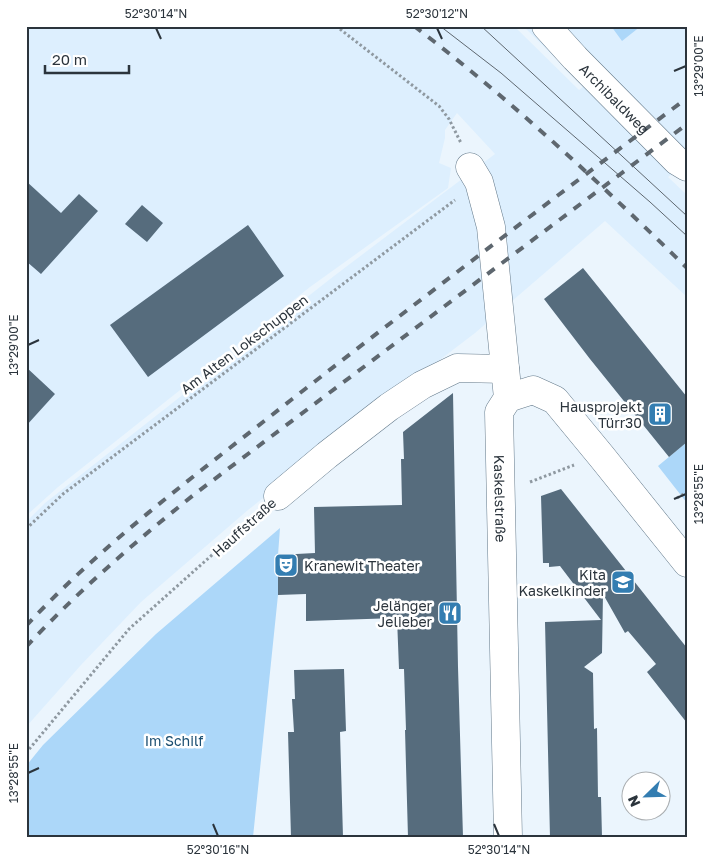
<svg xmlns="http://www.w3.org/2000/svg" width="713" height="863" viewBox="0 0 713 863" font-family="'Golos Text',sans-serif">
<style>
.built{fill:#ddeffe}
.green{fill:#acd7f9}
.building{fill:#566c7d}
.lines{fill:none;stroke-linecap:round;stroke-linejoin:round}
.minor-casing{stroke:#647a8b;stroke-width:29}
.path{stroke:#8f99a1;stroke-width:3;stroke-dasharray:2.5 2.5;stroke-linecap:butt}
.minor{stroke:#fff;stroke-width:28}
.tram{stroke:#5e676f;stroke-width:1}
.rail{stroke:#5e676f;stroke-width:4;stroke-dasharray:9 9;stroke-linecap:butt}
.ticks{fill:none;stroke:#2b343c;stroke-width:2}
.labels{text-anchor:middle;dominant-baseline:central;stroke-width:5;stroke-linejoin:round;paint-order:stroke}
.street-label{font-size:14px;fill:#2b343c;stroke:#fff}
.poi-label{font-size:14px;fill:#2b343c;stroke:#fff;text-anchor:end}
.park-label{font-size:14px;fill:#1a4e71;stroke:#fff}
.neatline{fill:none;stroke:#2b343c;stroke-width:2}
.ticks-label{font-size:12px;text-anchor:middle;fill:#2b343c}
</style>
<rect width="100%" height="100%" fill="#ebf5fd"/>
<path class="built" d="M 26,26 L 514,26 L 579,90 L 584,86 L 523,26 L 687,26 L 687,163 L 668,177 L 687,195 L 687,297 L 605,221 L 475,333 L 361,420 L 248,510 L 141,602 L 81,665 L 26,727 L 26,522 L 45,503 L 334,276 L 495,154 L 457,113 L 445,130 L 445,138 L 439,163 L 451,168 L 448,188 L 310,287 L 58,487 L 26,516 Z"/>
<path class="green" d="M 611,26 L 641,26 L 622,41 Z
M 687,442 L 687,503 L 658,466 Z
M 280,528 L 278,555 L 278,595 L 253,837 L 26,837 L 26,766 L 43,745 L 156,634 Z"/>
<path class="building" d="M 26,181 L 61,213 L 79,194 L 98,211 L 41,274 L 26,261 Z
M 142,205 L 163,223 L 147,242 L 125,224 Z
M 248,225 L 284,276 L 148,377 L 110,325 Z
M 583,268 L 687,397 L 687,442 L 669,457 L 590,359 L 544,299 Z
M 26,367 L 55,394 L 26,426 Z
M 453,393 L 458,667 L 463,837 L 408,837 L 405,730 L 406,730 L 404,669 L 399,669 L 397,618 L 306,621 L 306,594 L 278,595 L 278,555 L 315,553 L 314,507 L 402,505 L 401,459 L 404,459 L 403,432 Z
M 561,489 L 687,648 L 687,723 L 647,672 L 656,664 L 628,631 L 625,633 L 603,594 L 602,653 L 584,667 L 593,673 L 594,729 L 597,728 L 598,797 L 601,797 L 602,837 L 550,837 L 545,622 L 601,620 L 560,566 L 549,567 L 549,563 L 543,563 L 541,496 Z
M 344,669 L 346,731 L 340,732 L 343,837 L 291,837 L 288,732 L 294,732 L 292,699 L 295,699 L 294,670 Z"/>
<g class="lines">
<g class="minor-casing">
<g id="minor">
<path id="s1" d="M 546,26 L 575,58 L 677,161 L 687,167"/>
<path id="s2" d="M 470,167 L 479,182 L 491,227 L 508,398 L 499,412 L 508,837"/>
<path d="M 508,398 L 533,390 L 555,400 L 602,457 L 687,563"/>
<path d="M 278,496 L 327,455 L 389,407 L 422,385 L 457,368 L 505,369"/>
</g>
</g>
<path class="path" d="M 336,26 L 439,106 L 449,119 L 461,143
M 530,482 L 574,465
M 677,498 L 687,492
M 26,529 L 63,494 L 455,200
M 26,753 L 129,629 L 258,514"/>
<use href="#minor" class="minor"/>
<path class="tram" d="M 440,26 L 501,73 L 650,202 L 687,236
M 481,26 L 687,216"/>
<path class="rail" d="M 414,26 C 511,100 600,183 687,268
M 26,626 C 105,541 200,472 291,400 C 422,298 554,198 687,98
M 26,647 C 78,591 136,541 196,493 L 687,124"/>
</g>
<path class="ticks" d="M 156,28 L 161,39M 437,28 L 442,39M 674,71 L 686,66M 28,345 L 39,340M 674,499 L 686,494M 28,773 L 39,768M 213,824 L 218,836M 494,824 L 499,836"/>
<defs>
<g id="building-square" transform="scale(1.25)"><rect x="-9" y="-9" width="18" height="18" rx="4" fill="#337db1" stroke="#fff"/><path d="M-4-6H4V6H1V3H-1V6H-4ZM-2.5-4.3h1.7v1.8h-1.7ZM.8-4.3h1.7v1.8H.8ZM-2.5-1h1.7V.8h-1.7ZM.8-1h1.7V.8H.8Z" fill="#fff"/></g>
<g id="theatre-square" transform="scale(1.25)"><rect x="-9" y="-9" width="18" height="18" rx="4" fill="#337db1" stroke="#fff"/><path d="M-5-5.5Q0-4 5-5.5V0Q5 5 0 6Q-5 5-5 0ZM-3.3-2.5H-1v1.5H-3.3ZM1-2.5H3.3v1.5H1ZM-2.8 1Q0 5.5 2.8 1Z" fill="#fff"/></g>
<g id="school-square" transform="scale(1.25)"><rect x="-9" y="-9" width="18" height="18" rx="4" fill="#337db1" stroke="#fff"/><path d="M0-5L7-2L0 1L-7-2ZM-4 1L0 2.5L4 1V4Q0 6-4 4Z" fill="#fff"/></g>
<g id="restaurant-square" transform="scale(1.25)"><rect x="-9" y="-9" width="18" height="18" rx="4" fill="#337db1" stroke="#fff"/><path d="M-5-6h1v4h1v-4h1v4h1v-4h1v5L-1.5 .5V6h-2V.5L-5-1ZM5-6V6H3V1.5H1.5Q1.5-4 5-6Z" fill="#fff"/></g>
</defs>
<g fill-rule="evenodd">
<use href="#building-square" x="660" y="414"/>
<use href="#theatre-square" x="286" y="565"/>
<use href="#school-square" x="623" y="582"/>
<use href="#restaurant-square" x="450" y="613"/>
</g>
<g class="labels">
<g class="street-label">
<text stroke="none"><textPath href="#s1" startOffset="100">Archibaldweg</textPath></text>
<text transform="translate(244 344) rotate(-37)">Am Alten Lokschuppen</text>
<text stroke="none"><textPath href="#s2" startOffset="339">Kaskelstraße</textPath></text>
<text transform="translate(244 527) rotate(-42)">Hauffstraße</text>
</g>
<g class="poi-label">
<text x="642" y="406">Hausprojekt<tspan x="642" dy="16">Türr30</tspan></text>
<text x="304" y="565" text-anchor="start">Kranewit Theater</text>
<text x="606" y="574">Kita<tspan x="606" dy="16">Kaskelkinder</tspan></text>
<text x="432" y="605">Jelänger<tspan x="432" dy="16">Jelieber</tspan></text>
</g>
<g class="park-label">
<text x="174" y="740">Im Schilf</text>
</g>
</g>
<rect width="713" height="863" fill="none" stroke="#ffffff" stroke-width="55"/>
<g transform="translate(646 796) rotate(247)"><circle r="24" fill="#ffffff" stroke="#aaaeb1"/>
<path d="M0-4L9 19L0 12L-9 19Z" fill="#337db1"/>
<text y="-8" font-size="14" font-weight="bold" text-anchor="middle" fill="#2b343c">N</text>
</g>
<path d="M45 65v8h84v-8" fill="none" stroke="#2b343c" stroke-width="2.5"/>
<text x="52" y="65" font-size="15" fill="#2b343c" stroke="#ffffff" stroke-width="4" paint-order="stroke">20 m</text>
<rect x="28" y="28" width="658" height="808" class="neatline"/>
<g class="ticks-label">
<text x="156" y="18">52°30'14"N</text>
<text x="437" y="18">52°30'12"N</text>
<text transform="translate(699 66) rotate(-90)" y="4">13°29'00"E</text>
<text transform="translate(14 345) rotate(-90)" y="4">13°29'00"E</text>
<text transform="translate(699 494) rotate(-90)" y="4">13°28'55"E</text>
<text transform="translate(14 773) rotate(-90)" y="4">13°28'55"E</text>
<text x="218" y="854">52°30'16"N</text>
<text x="499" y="854">52°30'14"N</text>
</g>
</svg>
